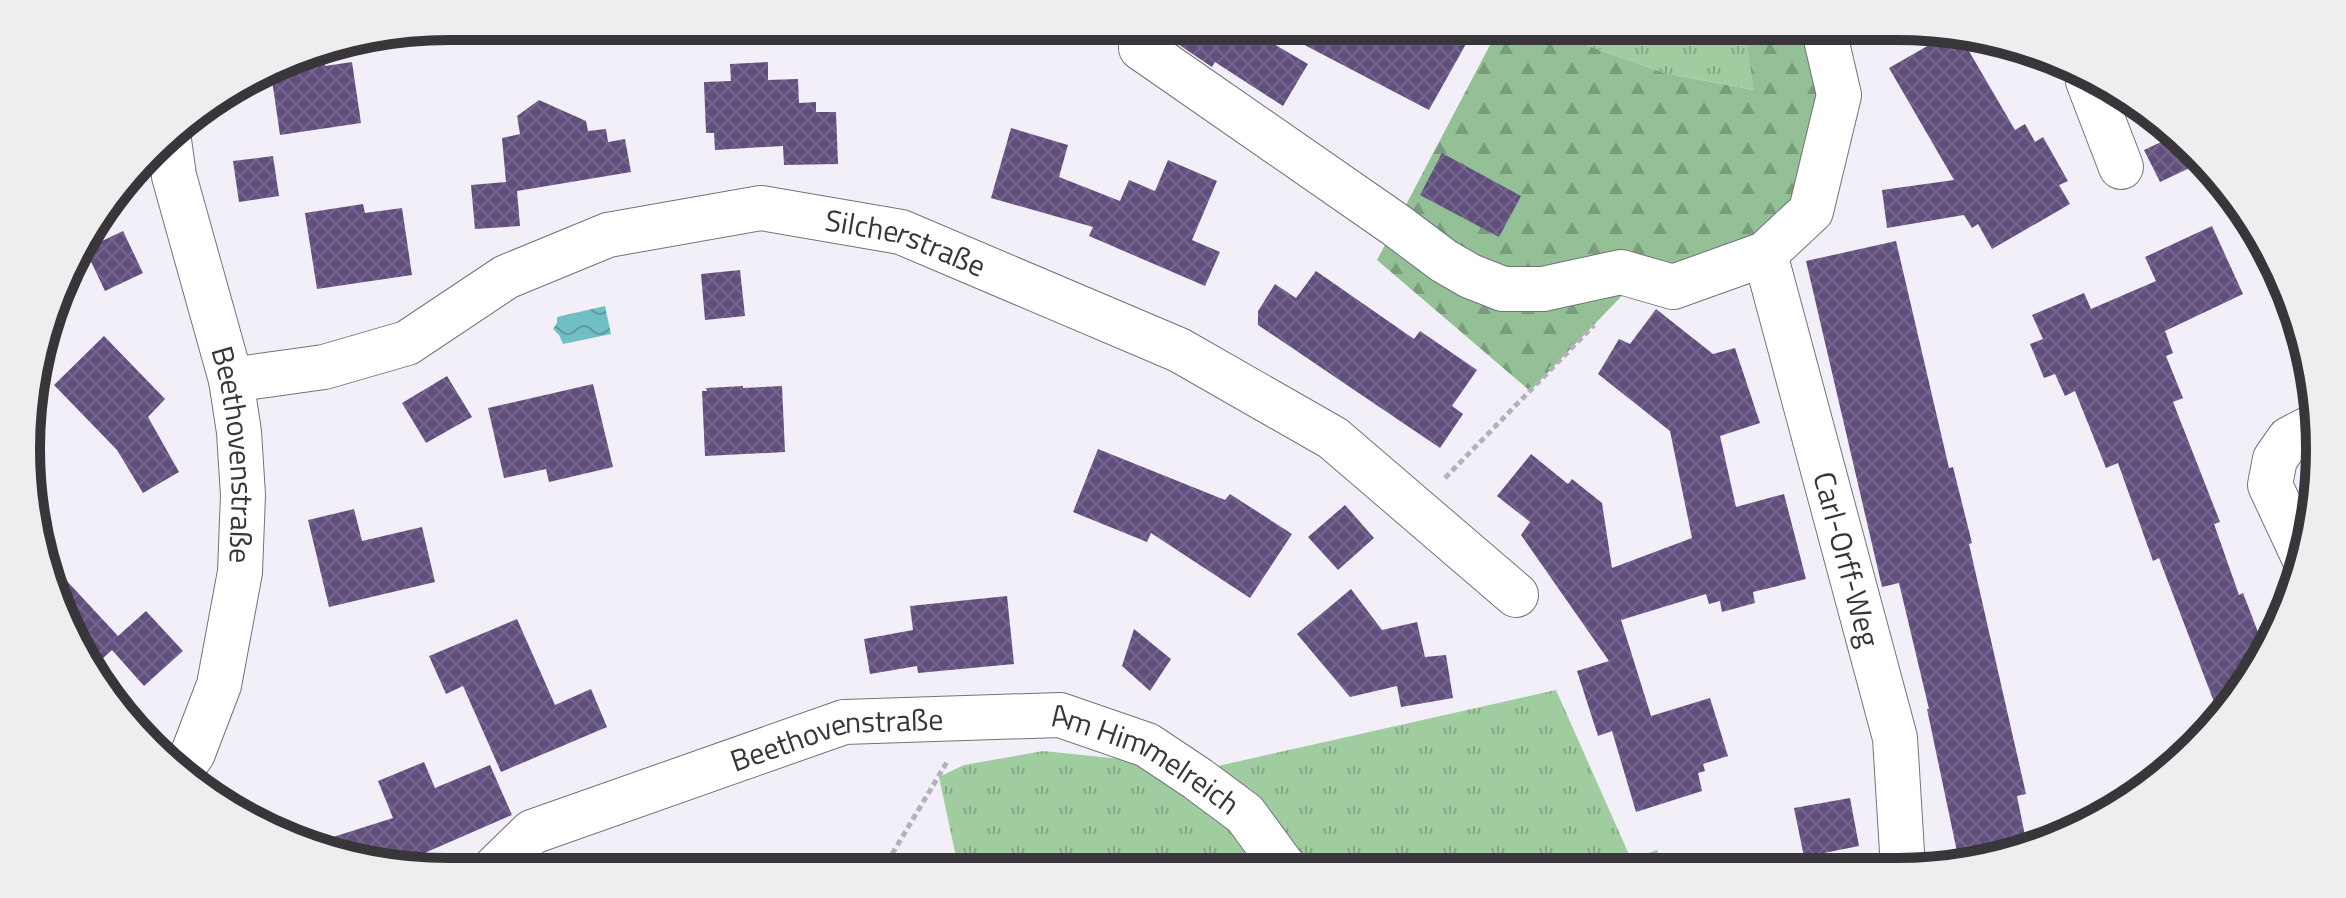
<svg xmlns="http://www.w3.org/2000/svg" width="2346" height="898" viewBox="0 0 2346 898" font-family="'Titillium Web',sans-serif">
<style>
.grass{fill:url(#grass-tufts)}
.forest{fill:url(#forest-firs)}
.water{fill:url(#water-waves)}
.building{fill:url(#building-cross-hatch)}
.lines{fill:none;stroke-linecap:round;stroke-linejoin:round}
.minor-casing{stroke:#74727a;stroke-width:46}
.path{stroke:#b4b2b9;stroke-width:5;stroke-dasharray:6 4;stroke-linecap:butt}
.minor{stroke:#fff;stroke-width:44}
.labels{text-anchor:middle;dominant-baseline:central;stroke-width:8;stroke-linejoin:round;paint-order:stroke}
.street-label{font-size:30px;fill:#38363a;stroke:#fefefe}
.rim{fill:none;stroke:#38363a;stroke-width:10}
</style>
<defs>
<pattern id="grass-tufts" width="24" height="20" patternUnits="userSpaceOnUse" patternTransform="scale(2)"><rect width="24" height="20" fill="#9fcda0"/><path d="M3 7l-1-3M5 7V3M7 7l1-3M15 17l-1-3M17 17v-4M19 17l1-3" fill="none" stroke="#83a783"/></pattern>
<pattern id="forest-firs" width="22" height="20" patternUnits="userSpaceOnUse" patternTransform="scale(2)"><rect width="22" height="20" fill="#93c094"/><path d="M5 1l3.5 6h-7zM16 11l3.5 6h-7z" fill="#799d7a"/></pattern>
<pattern id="water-waves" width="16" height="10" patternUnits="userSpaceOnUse" patternTransform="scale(2)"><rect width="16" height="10" fill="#70bfc5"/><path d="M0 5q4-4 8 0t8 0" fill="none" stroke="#5d9ca1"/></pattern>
<pattern id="building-cross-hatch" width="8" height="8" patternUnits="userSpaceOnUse" patternTransform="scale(2)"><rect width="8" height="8" fill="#614f7e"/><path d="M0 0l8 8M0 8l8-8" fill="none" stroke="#75668c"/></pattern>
</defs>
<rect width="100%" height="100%" fill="#f2eff8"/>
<path class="grass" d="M 1533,26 L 1744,26 L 1755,90 L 1664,73 Z
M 1556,690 L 1631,859 L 1657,850 L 1666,869 L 959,871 L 939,777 L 964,765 L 1043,751 L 1209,768 Z"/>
<path class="forest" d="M 1500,26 L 1533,26 L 1664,73 L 1754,90 L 1744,26 L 1820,26 L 1835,96 L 1809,209 L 1760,249 L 1642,275 L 1530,391 L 1377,260 Z"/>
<path class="water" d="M 739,26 L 789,26 L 789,41 L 740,43 Z
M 605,306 L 611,334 L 563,344 L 559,335 L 553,329 L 557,323 L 557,317 Z"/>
<path class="building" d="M 1151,26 L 1243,26 L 1308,64 L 1283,106 L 1215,62 L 1212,67 Z
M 1268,26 L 1476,26 L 1429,110 Z
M 1950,33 L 1959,34 L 2015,130 L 2025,124 L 2035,142 L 2043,137 L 2068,181 L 2059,185 L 2070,204 L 1992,249 L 1978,224 L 1972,228 L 1964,215 L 1887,228 L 1882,190 L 1954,180 L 1889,68 Z
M 323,56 L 325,66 L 352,62 L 361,123 L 280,135 L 271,73 L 291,61 Z
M 768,62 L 768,80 L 798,79 L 799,103 L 816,102 L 816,112 L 836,112 L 838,164 L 784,165 L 783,146 L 715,150 L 714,133 L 706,133 L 704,82 L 731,81 L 730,64 Z
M 539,100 L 586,121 L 588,131 L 606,129 L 608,142 L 625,139 L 631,172 L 517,191 L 520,226 L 475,229 L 471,185 L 506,182 L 502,138 L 520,134 L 517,116 Z
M 1011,128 L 1068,145 L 1059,177 L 1120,201 L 1129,180 L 1155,191 L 1168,160 L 1217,181 L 1192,240 L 1220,252 L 1205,286 L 1089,236 L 1093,227 L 991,198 Z
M 2174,136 L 2198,164 L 2160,182 L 2144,150 Z
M 1442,153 L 1521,196 L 1499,237 L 1420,195 Z
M 273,156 L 279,196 L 239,202 L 233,161 Z
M 363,204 L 365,213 L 402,208 L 412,275 L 317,289 L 305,213 Z
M 2212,226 L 2243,294 L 2165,331 L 2173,353 L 2166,356 L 2183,398 L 2173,402 L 2220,522 L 2214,524 L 2239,595 L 2243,593 L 2266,653 L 2263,661 L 2219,715 L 2159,558 L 2153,561 L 2118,463 L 2106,468 L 2075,391 L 2065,396 L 2055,374 L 2044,378 L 2030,344 L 2043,339 L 2032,315 L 2084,293 L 2091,309 L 2156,281 L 2145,257 Z
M 123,231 L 143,273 L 105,291 L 85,249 Z
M 1896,241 L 1949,468 L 1953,467 L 1972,543 L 1969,544 L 2026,794 L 2017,796 L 2027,846 L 1960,866 L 1927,709 L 1929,709 L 1899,583 L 1882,587 L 1806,261 Z
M 740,270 L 745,316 L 705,320 L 701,274 Z
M 1316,271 L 1414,339 L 1420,331 L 1477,370 L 1452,406 L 1463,414 L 1440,448 L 1258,325 L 1258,311 L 1275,284 L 1296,298 Z
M 1656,309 L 1713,354 L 1735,348 L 1760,423 L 1720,436 L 1736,507 L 1784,494 L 1806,579 L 1753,592 L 1755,603 L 1722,612 L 1720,601 L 1709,604 L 1706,594 L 1621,620 L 1651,716 L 1710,698 L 1728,756 L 1703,764 L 1705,771 L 1698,773 L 1702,791 L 1636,812 L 1612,731 L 1598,736 L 1577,671 L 1609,661 L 1521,535 L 1530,522 L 1497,496 L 1531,454 L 1568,484 L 1572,479 L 1602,503 L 1612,568 L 1692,538 L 1670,431 L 1598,374 L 1619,339 L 1630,344 Z
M 104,336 L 165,399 L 148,417 L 179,472 L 143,493 L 117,450 L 54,385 Z
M 447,376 L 472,417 L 426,443 L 402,403 Z
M 593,384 L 613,467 L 549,482 L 546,469 L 504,478 L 488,408 Z
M 743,386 L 743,388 L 782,386 L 785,452 L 705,456 L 702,391 L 707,391 L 706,388 Z
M 1098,449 L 1225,500 L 1230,494 L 1292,534 L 1250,598 L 1151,533 L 1147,542 L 1073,512 Z
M 1345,505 L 1374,538 L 1338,570 L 1308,537 Z
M 354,509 L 362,541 L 422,527 L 435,582 L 329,607 L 308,520 Z
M 53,566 L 118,636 L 146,611 L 183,651 L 144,686 L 112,650 L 91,669 L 49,568 Z
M 1351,589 L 1382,630 L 1417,622 L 1425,657 L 1446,655 L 1453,698 L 1401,707 L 1397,686 L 1350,697 L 1297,634 Z
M 1007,596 L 1014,664 L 918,673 L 917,666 L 870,674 L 864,639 L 913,630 L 910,606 Z
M 517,619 L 555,705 L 591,689 L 607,727 L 501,772 L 463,686 L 446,694 L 429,656 Z
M 1134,629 L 1171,659 L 1150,691 L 1122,666 Z
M 424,762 L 435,788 L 490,765 L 512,815 L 397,865 L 339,857 L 311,844 L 393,818 L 378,781 Z
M 1850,798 L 1859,846 L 1804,857 L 1794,808 Z"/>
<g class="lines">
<g class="minor-casing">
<g id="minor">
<path d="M 1141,48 L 1396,225 L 1444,261 L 1470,276 L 1503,289 L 1543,289 L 1621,272 L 1673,287 L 1765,254 L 1811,211 L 1839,95 L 1823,26"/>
<path d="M 2088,81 L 2121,167"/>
<path id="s1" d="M 168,133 L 174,176 L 231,380 L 239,432 L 243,495 L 240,572 L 219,685 L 193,753 L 180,772"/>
<path id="s2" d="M 1765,254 L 1895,738 L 1903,868"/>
<path id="s3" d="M 231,380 L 324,367 L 407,343 L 506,277 L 608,235 L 761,208 L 901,232 L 1179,350 L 1333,438 L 1516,595"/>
<path d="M 2305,560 L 2270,485 L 2275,459 L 2289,439 L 2314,426"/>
<path id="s4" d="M 491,872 L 532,832 L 844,722 L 1060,715 L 1147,745 L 1198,779 L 1245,814 L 1286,870"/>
</g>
</g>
<path class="path" d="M 1445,478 L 1594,325
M 882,871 L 947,762"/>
<use href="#minor" class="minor"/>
</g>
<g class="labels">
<g class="street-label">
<text stroke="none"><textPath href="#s3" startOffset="714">Silcherstraße</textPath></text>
<text stroke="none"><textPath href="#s1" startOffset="330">Beethovenstraße</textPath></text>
<text stroke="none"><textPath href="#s2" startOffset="316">Carl-Orff-Weg</textPath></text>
<text stroke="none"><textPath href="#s4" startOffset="378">Beethovenstraße</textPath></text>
<text stroke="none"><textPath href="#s4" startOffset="700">Am Himmelreich</textPath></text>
</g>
</g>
<path d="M0 0H2346V898H0ZM449 40H1897A409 409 0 0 1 2306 449V449A409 409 0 0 1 1897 858H449A409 409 0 0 1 40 449V449A409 409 0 0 1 449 40Z" fill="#eee" fill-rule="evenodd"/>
<path class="rim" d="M449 40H1897A409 409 0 0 1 2306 449V449A409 409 0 0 1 1897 858H449A409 409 0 0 1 40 449V449A409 409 0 0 1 449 40Z"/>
</svg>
